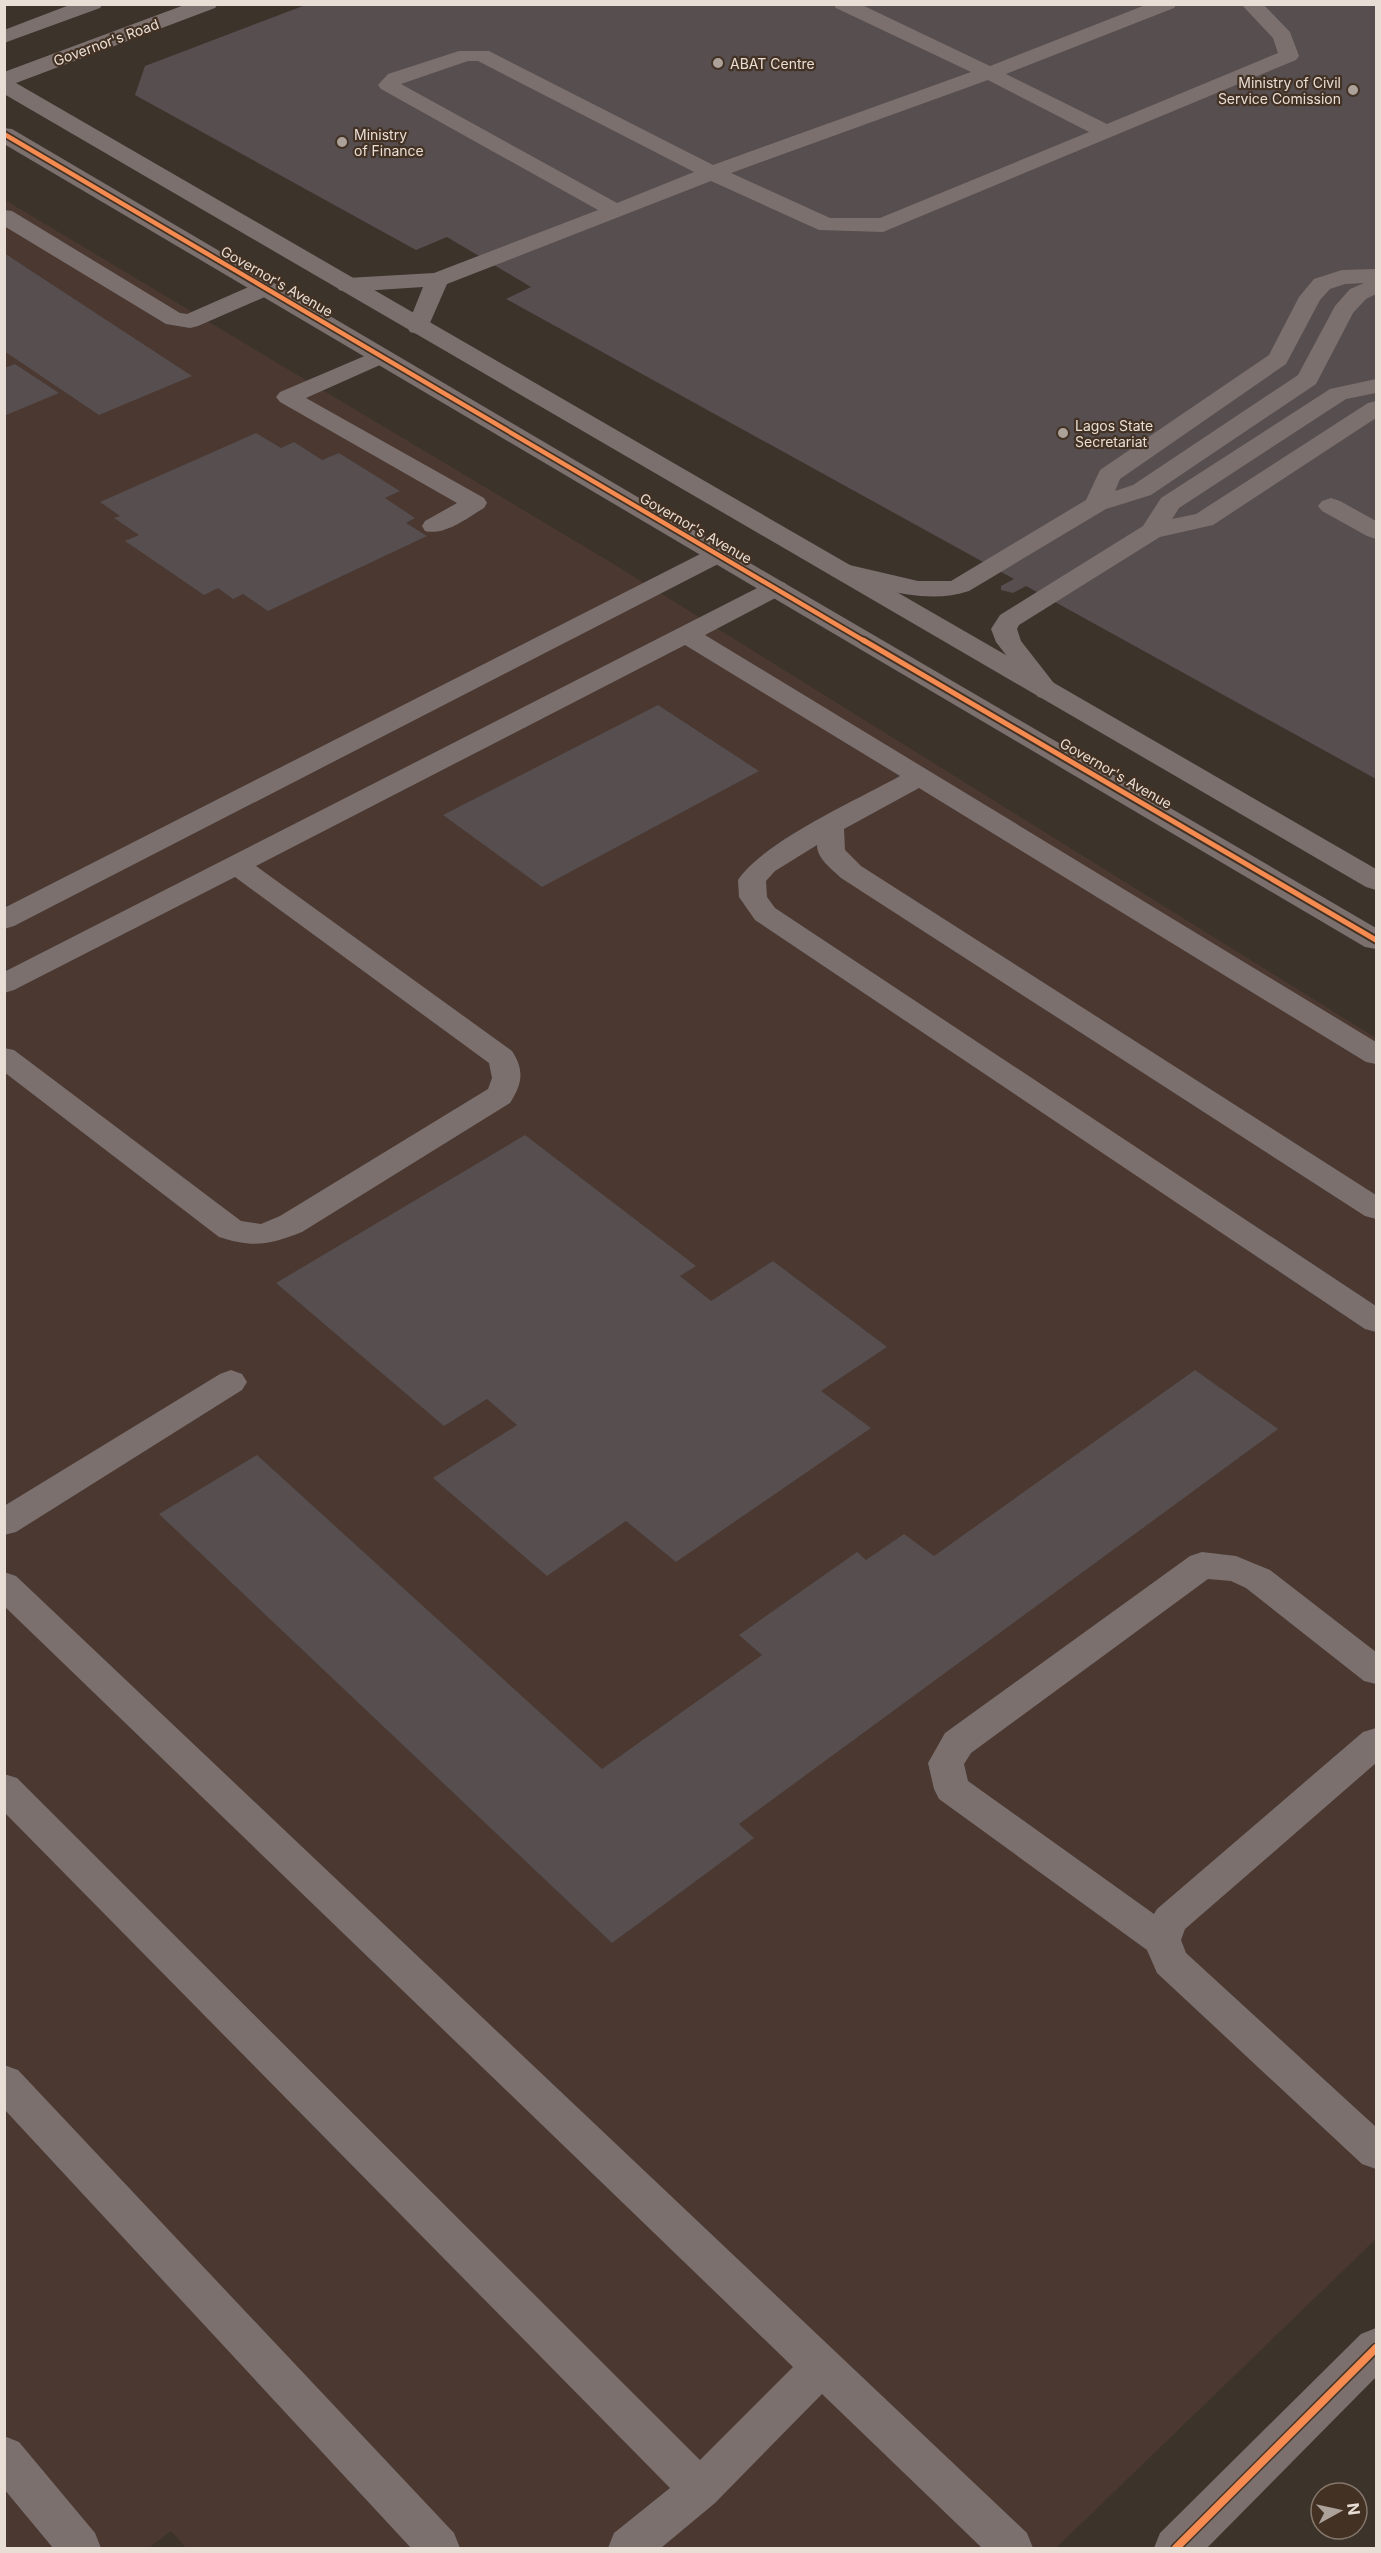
<svg xmlns="http://www.w3.org/2000/svg" width="1381" height="2553" viewBox="0 0 1381 2553" font-family="Inter,sans-serif">
<style>
.commercial{fill:#4a3831}
.building{fill:#564e4f}
.lines{fill:none;stroke-linecap:round;stroke-linejoin:round}
.service{fill:#7b706e;fill-rule:evenodd}
.minor{fill:#7b706e;fill-rule:evenodd}
.tertiary{fill:#7b706e;fill-rule:evenodd}
.cycleway-far2-casing{stroke:#433224;stroke-width:8}
.cycleway-far1-casing{stroke:#433224;stroke-width:9}
.cycleway-casing{stroke:#433224;stroke-width:11}
.cycleway-far2{stroke:#f68b52;stroke-width:4.5}
.cycleway-far1{stroke:#f68b52;stroke-width:5}
.cycleway{stroke:#f68b52;stroke-width:8}
.poi-dot{fill:#aca29a;stroke:#433224;stroke-width:2}
.labels{text-anchor:middle;dominant-baseline:central;stroke-width:4.5;stroke-linejoin:round;paint-order:stroke}
.far-street-label{font-size:14px;fill:#e9ded5;stroke:#433224}
.far-poi-label{font-size:14px;fill:#e9ded5;stroke:#433224;text-anchor:start}
</style>
<rect width="100%" height="100%" fill="#3c332b"/>
<path class="commercial" d="M 5,200 L 612,563 L 1376,1038 L 1376,2239 L 1056,2548 L 186,2548 L 171,2531 L 149,2548 L 5,2548 Z"/>
<path class="building" d="M 308,4 L 1376,4 L 1376,779 L 1026,586 L 1013,593 L 1001,590 L 1001,586 L 1014,579 L 506,299 L 531,287 L 447,237 L 416,250 L 135,95 L 145,66 Z
M 4,253 L 192,376 L 99,415 L 4,351 Z
M 15,364 L 59,393 L 4,416 L 4,368 Z
M 256,433 L 281,448 L 294,442 L 322,460 L 339,453 L 400,491 L 385,498 L 415,518 L 406,523 L 427,536 L 268,611 L 243,594 L 233,599 L 218,588 L 204,595 L 125,541 L 139,535 L 114,518 L 120,516 L 100,502 Z
M 658,705 L 759,771 L 542,887 L 443,815 Z
M 525,1135 L 696,1266 L 680,1276 L 711,1301 L 773,1261 L 887,1347 L 821,1391 L 871,1428 L 676,1562 L 626,1521 L 547,1576 L 433,1478 L 517,1425 L 487,1399 L 444,1426 L 276,1283 Z
M 1195,1370 L 1278,1429 L 739,1824 L 754,1838 L 612,1943 L 159,1514 L 257,1455 L 602,1769 L 762,1655 L 739,1635 L 857,1552 L 866,1560 L 904,1534 L 934,1556 Z"/>
<g class="lines">
<path class="service" d="M 833,4 L 860,4 L 990,66 L 1148,4 L 1177,4 L 1174,8 L 1006,74 L 1107,124 L 1278,53 L 1273,38 L 1241,4 L 1263,4 L 1290,32 L 1299,56 L 1296,60 L 883,232 L 819,230 L 711,181 L 447,284 L 426,332 L 418,334 L 410,332 L 407,327 L 423,287 L 347,292 L 339,290 L 336,285 L 339,280 L 347,278 L 434,273 L 598,210 L 381,89 L 378,85 L 388,74 L 459,51 L 489,51 L 713,165 L 971,72 L 836,8 ZM 468,61 L 478,61 L 694,172 L 617,203 L 401,84 ZM 988,80 L 1089,132 L 880,218 L 830,218 L 731,173 Z
M 4,210 L 12,211 L 180,313 L 187,314 L 258,283 L 266,281 L 274,283 L 277,288 L 274,293 L 198,326 L 190,328 L 166,324 L 4,226 Z
M 1376,269 L 1376,294 L 1366,299 L 1353,313 L 1316,384 L 1151,495 L 1106,509 L 969,591 C 925,606 876,587 832,576 L 828,571 L 832,566 L 841,563 L 918,581 L 951,581 L 1086,500 L 1100,470 L 1269,355 L 1299,297 L 1314,279 L 1342,270 ZM 1364,283 L 1350,289 L 1335,306 L 1298,375 L 1133,485 L 1115,491 L 1120,479 L 1286,364 L 1320,300 L 1330,289 L 1345,284 Z
M 381,349 L 389,351 L 393,356 L 389,361 L 306,398 L 484,498 L 487,503 L 484,508 C 467,518 445,536 425,531 L 422,526 L 425,521 L 457,503 L 280,402 L 276,397 L 280,392 Z
M 1376,379 L 1376,393 L 1346,399 L 1179,508 L 1172,519 L 1196,514 L 1368,403 L 1376,401 L 1376,418 L 1213,525 L 1160,537 L 1019,625 L 1017,629 L 1021,641 L 1060,691 L 1056,697 L 1047,699 L 1038,697 L 996,642 L 991,629 L 1000,615 L 1143,526 L 1161,498 L 1330,389 Z
M 717,548 L 726,550 L 729,555 L 726,560 L 14,926 L 4,929 L 4,908 L 708,550 Z
M 776,580 L 785,583 L 789,588 L 785,593 L 705,635 L 1376,1042 L 1376,1064 L 1366,1062 L 919,788 L 844,829 L 845,850 L 861,866 L 1376,1195 L 1376,1219 L 1365,1216 L 841,878 C 832,869 817,859 817,845 L 775,871 L 766,881 L 767,897 L 775,908 L 1376,1306 L 1376,1332 L 1365,1329 L 755,920 L 739,897 L 738,880 C 764,841 857,800 900,776 L 685,645 L 256,866 L 512,1051 C 525,1071 522,1084 510,1103 L 302,1232 C 269,1245 253,1248 219,1237 L 4,1072 L 4,1048 L 14,1050 L 241,1221 L 261,1224 L 280,1216 L 488,1089 L 492,1078 L 489,1063 L 235,877 L 14,990 L 4,993 L 4,972 L 767,583 Z
M 231,1370 L 242,1374 L 247,1382 L 242,1390 L 16,1532 L 4,1535 L 4,1506 L 220,1374 Z
M 1202,1552 L 1236,1556 L 1270,1570 L 1376,1652 L 1376,1684 L 1364,1681 L 1246,1588 L 1231,1581 L 1208,1579 L 971,1753 L 964,1764 L 968,1781 L 1154,1914 L 1157,1909 L 1363,1732 L 1376,1728 L 1376,1763 L 1185,1929 L 1181,1940 L 1186,1953 L 1376,2127 L 1376,2169 L 1362,2164 L 1157,1973 L 1147,1950 L 939,1799 L 934,1789 L 928,1763 L 945,1733 L 1190,1556 Z
M 4,1572 L 16,1576 L 1027,2533 L 1033,2548 L 982,2548 L 822,2394 L 715,2503 L 661,2548 L 608,2548 L 614,2533 L 670,2488 L 4,1812 L 4,1774 L 17,1778 L 700,2460 L 793,2367 L 4,1606 Z
M 4,2065 L 18,2070 L 454,2533 L 460,2548 L 411,2548 L 4,2109 Z
M 4,2436 L 19,2442 L 95,2533 L 101,2548 L 53,2548 L 4,2489 Z"/>
<path class="minor" d="M 1331,498 L 1340,501 L 1376,521 L 1376,539 L 1367,536 L 1322,511 L 1318,506 L 1322,501 Z
M 1376,2328 L 1376,2377 L 1207,2548 L 1154,2548 L 1160,2533 L 1361,2334 Z"/>
<path class="tertiary" d="M 72,4 L 103,4 L 100,8 L 4,43 L 4,30 Z
M 187,4 L 218,4 L 215,8 L 16,83 L 1376,869 L 1376,890 L 1366,887 L 4,94 L 4,72 Z
M 4,128 L 12,129 L 726,549 L 1376,928 L 1376,949 L 1365,947 L 4,144 Z"/>
<g class="cycleway-far2-casing">
<path id="cycleway-far2" d="M 4,134 L 866,642"/>
</g>
<g class="cycleway-far1-casing">
<path id="cycleway-far1" d="M 863,640 L 1376,940"/>
</g>
<g class="cycleway-casing">
<path id="cycleway" d="M 1176,2548 L 1376,2348"/>
</g>
<use href="#cycleway-far2" class="cycleway-far2"/>
<use href="#cycleway-far1" class="cycleway-far1"/>
<use href="#cycleway" class="cycleway"/>
</g>
<g class="poi-dot">
<circle cx="718" cy="63" r="6"/>
<circle cx="1353" cy="90" r="6"/>
<circle cx="342" cy="142" r="6"/>
<circle cx="1063" cy="433" r="6"/>
</g>
<g class="labels">
<g class="far-street-label">
<text transform="translate(106 42) rotate(-20)">Governor's Road</text>
<text transform="translate(277 281) rotate(30)">Governor's Avenue</text>
<text transform="translate(696 528) rotate(30)">Governor's Avenue</text>
<text transform="translate(1116 773) rotate(30)">Governor's Avenue</text>
</g>
<g class="far-poi-label">
<text x="730" y="63">ABAT Centre</text>
<text x="1341" y="82" text-anchor="end">Ministry of Civil<tspan x="1341" dy="16">Service Comission</tspan></text>
<text x="354" y="134">Ministry<tspan x="354" dy="16">of Finance</tspan></text>
<text x="1075" y="425">Lagos State<tspan x="1075" dy="16">Secretariat</tspan></text>
</g>
</g>
<rect width="1381" height="2553" fill="none" stroke="#e9ded5" stroke-width="12"/>
<g transform="translate(1339 2511) rotate(82)"><circle r="28" fill="#433224" stroke="#85776b" stroke-width="1.5"/>
<path d="M0-4.5L10 22L0 15L-10 22Z" fill="#aca29a"/>
<text y="-9" font-size="16" font-weight="bold" text-anchor="middle" fill="#e9ded5">N</text>
</g>
</svg>
